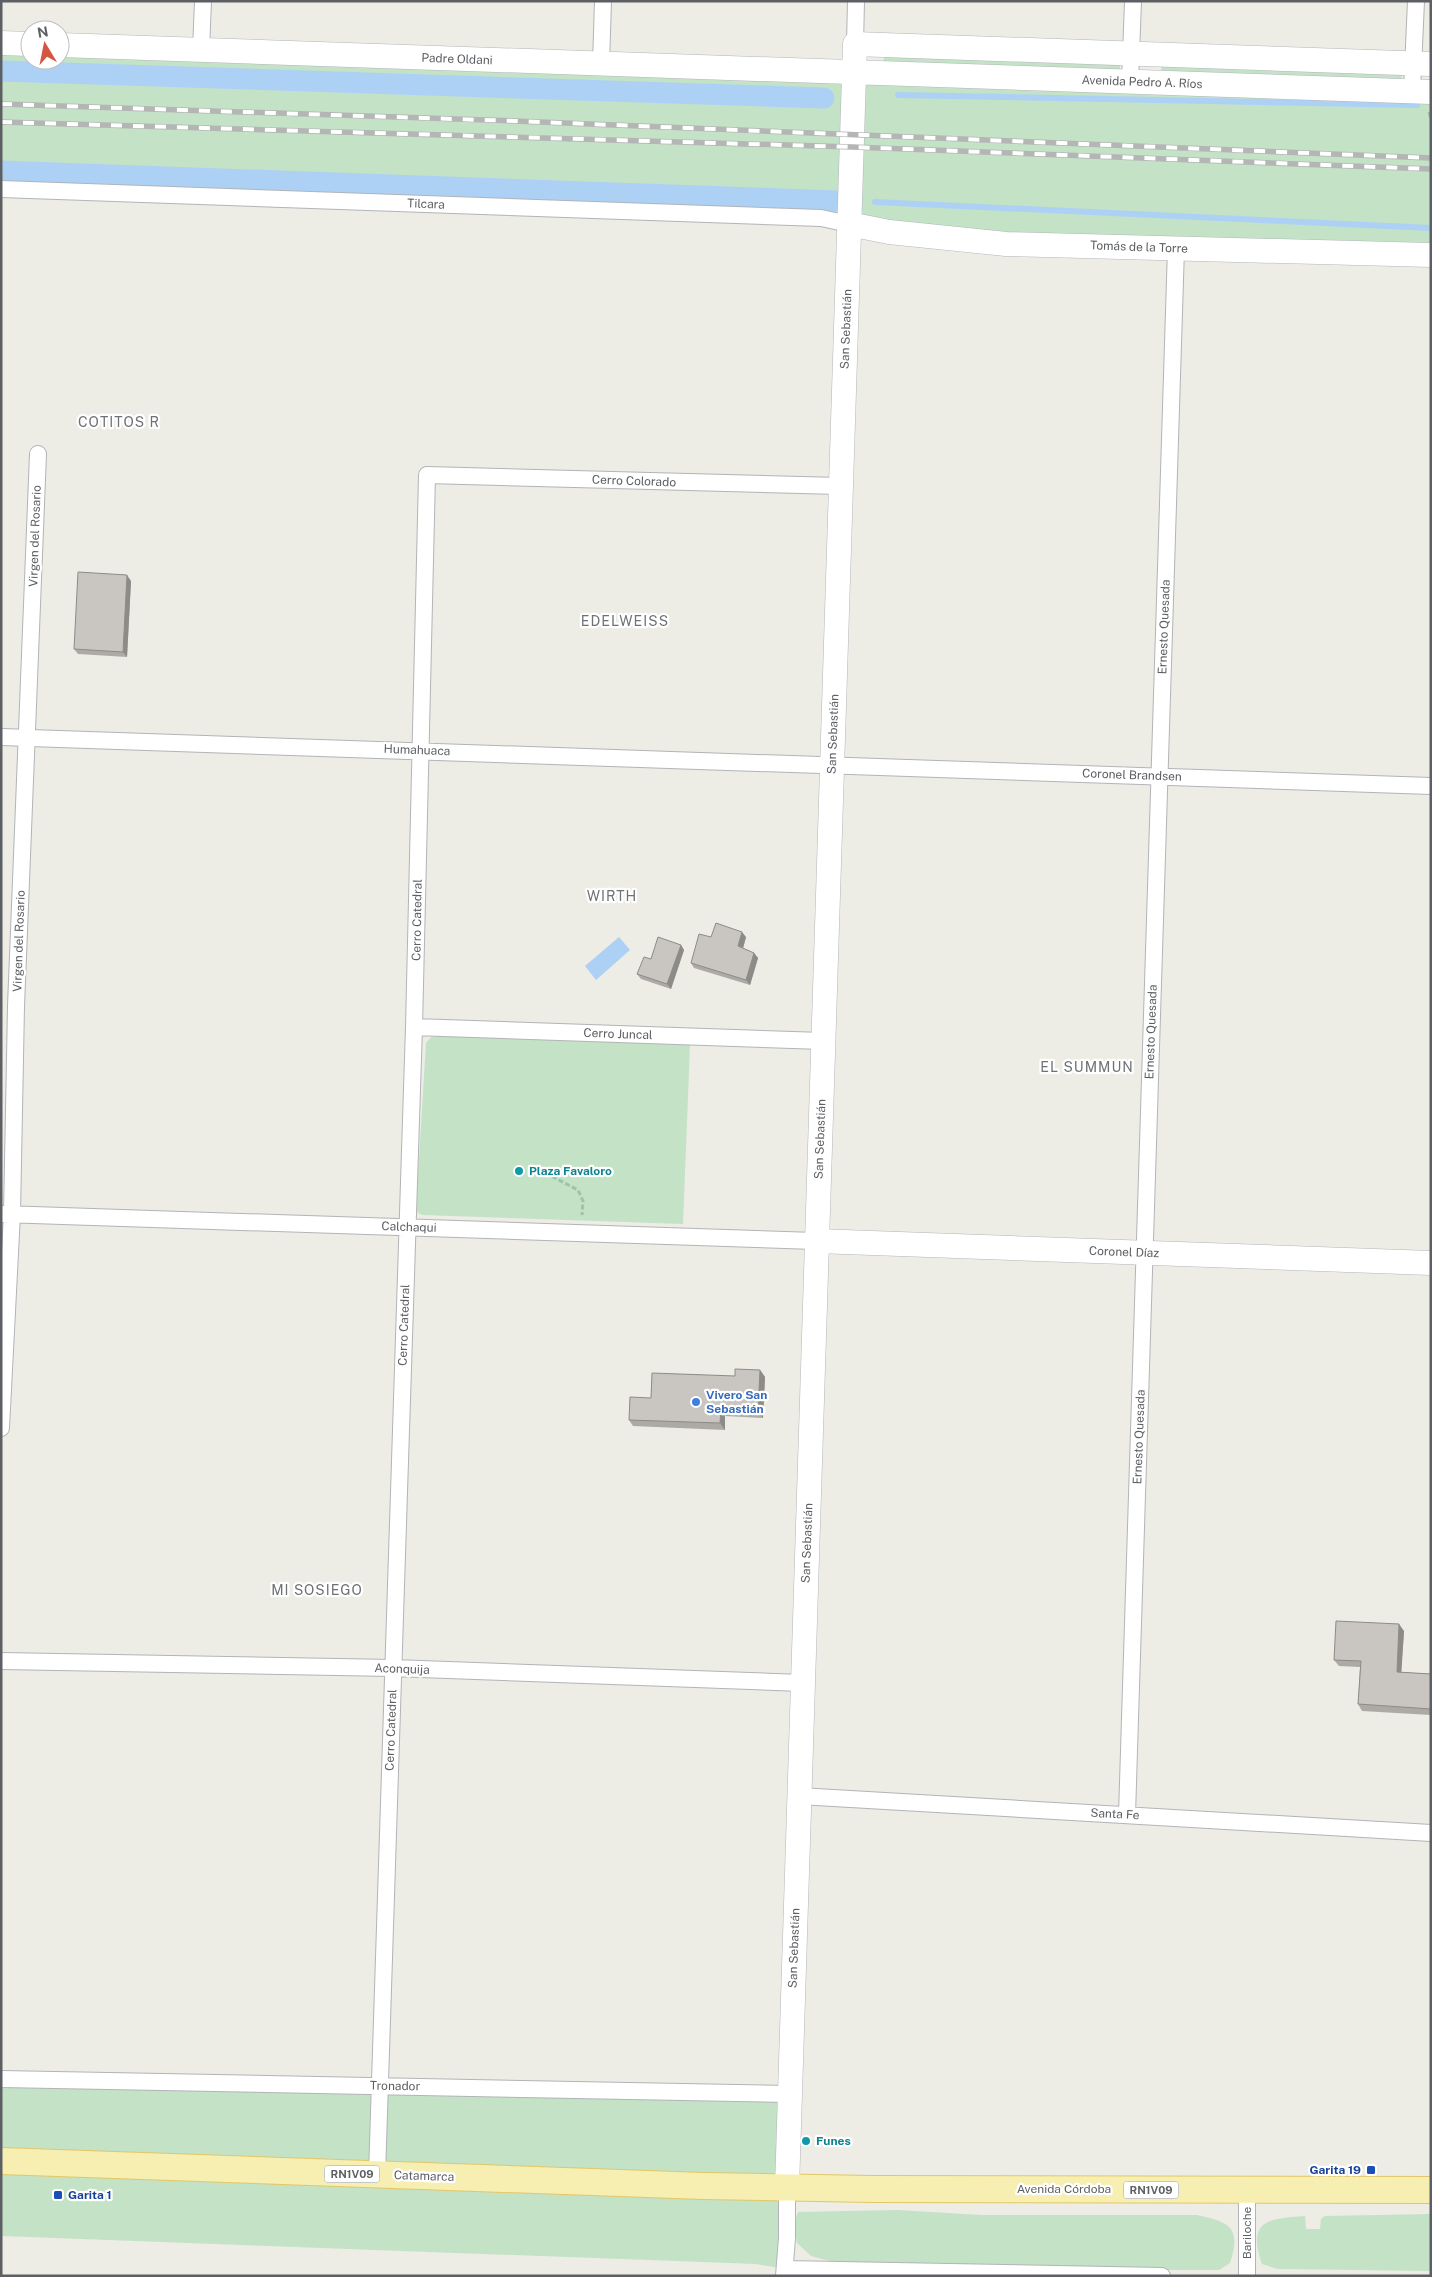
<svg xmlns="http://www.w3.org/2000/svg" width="1432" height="2277" viewBox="0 0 1432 2277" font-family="'Public Sans',sans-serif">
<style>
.green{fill:#c4e2c6}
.water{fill:#add1f5}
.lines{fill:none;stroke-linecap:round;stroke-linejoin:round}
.stream{stroke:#add1f5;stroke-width:6}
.canal{stroke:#add1f5;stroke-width:21}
.street-casing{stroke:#b2b4b8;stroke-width:18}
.secondary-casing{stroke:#b3b6ba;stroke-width:25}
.primary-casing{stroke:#e1c76a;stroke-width:28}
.path{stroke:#9ec2aa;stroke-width:3;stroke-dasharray:5 2.5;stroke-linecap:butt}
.street{stroke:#fff;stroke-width:16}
.secondary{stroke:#fff;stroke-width:24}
.primary{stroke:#f6efb1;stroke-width:26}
.rail-casing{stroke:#b4b5b5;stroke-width:5.5}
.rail{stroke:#fff;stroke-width:4;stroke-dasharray:11;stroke-linecap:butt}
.wall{fill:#adaaa6}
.shaded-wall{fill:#8d8b87}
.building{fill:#c9c6c1;stroke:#8d8b87}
.culture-dot{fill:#0f9aa8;stroke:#fff;stroke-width:2}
.shop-dot{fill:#3f7fe0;stroke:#fff;stroke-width:2}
.transit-dot{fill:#1a4fb4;stroke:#fff;stroke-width:2}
.labels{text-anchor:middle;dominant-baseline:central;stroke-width:4.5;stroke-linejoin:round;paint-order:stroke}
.shield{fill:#fff;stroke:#8d8f92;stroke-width:1}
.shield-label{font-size:11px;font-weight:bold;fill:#5c5f63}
.street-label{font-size:12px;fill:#5c5f63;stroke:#fff}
.culture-label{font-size:12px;font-weight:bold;fill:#0d838f;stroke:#fff;text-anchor:start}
.shop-label{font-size:12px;font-weight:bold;fill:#366cbe;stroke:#fff;text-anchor:start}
.transit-label{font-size:12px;font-weight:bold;fill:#164399;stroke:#fff;text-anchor:end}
.neighbourhood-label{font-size:14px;letter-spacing:1px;fill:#6e7175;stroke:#fff}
</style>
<rect width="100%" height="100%" fill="#edece5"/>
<path class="green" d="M 1,43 L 30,44 L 30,60 L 60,60 L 60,45 L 1431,92 L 1431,255 L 1006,244 L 821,218 L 1,189 Z
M 885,55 L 1120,64 L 1120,69 L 1117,72 L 883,62 Z
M 1162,64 L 1401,72 L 1402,77 L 1399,80 L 1166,75 L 1161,70 Z
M 439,1036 L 690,1045 L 683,1224 L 423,1215 L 418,1213 L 416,1208 L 426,1043 L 431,1037 Z
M 1,2079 L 789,2094 L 785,2269 L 756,2264 L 1,2236 Z
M 898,2210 L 981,2215 L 1197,2215 C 1229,2222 1242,2227 1230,2263 L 1219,2270 L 1174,2270 L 841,2264 L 811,2256 L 797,2243 L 794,2224 L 798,2212 Z
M 1431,2214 L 1431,2271 L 1278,2269 L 1262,2264 C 1247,2220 1267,2219 1305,2216 L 1306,2229 L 1320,2229 L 1321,2219 L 1325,2216 Z"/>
<path class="water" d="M 619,937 L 630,950 L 596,980 L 585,966 Z"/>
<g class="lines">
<path class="stream" d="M 898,95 L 1417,105
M 875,202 L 1431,228"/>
<path class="canal" d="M 1,71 L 824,98
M 1,171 L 837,201"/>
<g class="street-casing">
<path id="street" d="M 855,44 L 856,1
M 201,50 L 203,1
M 601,64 L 603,1
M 1130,82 L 1133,1
M 1412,91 L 1416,1
M 1,189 L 821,218 L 849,224
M 1,737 L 1431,786
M 414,1027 L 823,1041
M 3,1214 L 816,1241
M 1,1428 L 12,1214 L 16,1006 L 38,454
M 1,1661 L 393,1668 L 802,1683
M 799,1796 L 1431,1833
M 1127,1815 L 1176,248
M 1,2079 L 789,2094
M 377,2175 L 414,1027 L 427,475 L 840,486
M 1247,2190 L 1247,2276
M 785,2269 L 1162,2276
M 784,2276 L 787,2238 L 787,2188"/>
</g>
<g class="secondary-casing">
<path id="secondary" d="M 1,43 L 30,44
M 60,45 L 1431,92
M 849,224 L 889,232 L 1006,244 L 1431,255
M 816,1241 L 1431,1263
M 787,2188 L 855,44 L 1431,64"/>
</g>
<g class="primary-casing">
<path id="primary" d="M 1,2161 L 703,2186 L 872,2189 L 1431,2190"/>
</g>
<path class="path" d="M 1429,112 L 1431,120
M 532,1166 L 578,1190 L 583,1201 L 582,1215"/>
<use href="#street" class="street"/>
<use href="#secondary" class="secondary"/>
<use href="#primary" class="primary"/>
<g class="rail-casing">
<path id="rail" d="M 1,104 L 515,121 L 1431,158
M 1,122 L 852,147 L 1431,169"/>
</g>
<use href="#rail" class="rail"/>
</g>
<path class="wall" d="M 131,581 L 127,657 L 78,654 L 74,649 Z
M 711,937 L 746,937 L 743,948 L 754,953 L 758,958 L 750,985 L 694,968 L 691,963 Z
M 681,945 L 684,950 L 671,989 L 641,979 L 637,974 L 651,959 Z
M 760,1370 L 765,1377 L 763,1418 L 725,1416 L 725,1430 L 633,1426 L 629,1420 L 651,1398 Z
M 1404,1631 L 1401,1672 L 1431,1674 L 1431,1715 L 1362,1711 L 1358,1704 L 1360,1667 L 1339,1666 L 1334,1660 Z"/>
<path class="shaded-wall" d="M 127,575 L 131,581 L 127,657 L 123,652 Z
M 742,932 L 746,937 L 742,952 L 738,946 Z
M 681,945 L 684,950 L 671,989 L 667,984 Z
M 754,953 L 758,958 L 750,985 L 746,980 Z
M 760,1370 L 765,1377 L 763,1418 L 758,1411 Z
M 721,1410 L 725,1416 L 725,1430 L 720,1423 Z
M 1399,1624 L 1404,1631 L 1401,1678 L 1397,1672 Z"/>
<path class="building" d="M 78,572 L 127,575 L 123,652 L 74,649 Z
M 716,923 L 742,932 L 738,946 L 754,953 L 746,980 L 691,963 L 699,934 L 711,937 Z
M 658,937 L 681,945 L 667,984 L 637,974 L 644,957 L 651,959 Z
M 735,1369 L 760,1370 L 758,1411 L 721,1410 L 720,1423 L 629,1420 L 630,1397 L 651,1398 L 652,1373 L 735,1376 Z
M 1336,1621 L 1399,1624 L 1397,1672 L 1431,1674 L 1431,1709 L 1358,1704 L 1361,1661 L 1334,1660 Z"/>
<g class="culture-dot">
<circle cx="519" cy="1171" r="5"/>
<circle cx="806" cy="2141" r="5"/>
</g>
<circle class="shop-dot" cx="696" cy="1402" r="5"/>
<g class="transit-dot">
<rect x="1366" y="2165" width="10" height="10" rx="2.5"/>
<rect x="53" y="2190" width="10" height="10" rx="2.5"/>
</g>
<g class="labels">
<g class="shield">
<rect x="324.5" y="2165.5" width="55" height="17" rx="4"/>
<rect x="1123.5" y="2181.5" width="55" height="17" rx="4"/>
</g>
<g class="shield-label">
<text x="352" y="2174">RN1V09</text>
<text x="1151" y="2190">RN1V09</text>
</g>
<g class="street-label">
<text transform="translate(457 59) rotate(2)">Padre Oldani</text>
<text transform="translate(1142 82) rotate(2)">Avenida Pedro A. Ríos</text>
<text transform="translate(426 204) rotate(2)">Tilcara</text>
<text transform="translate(1139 247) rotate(2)">Tomás de la Torre</text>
<text transform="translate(846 329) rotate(-88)">San Sebastián</text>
<text transform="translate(634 481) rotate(2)">Cerro Colorado</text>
<text transform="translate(35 536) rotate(-88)">Virgen del Rosario</text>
<text transform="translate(1164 627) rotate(-88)">Ernesto Quesada</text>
<text transform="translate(833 734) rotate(-88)">San Sebastián</text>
<text transform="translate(417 750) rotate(2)">Humahuaca</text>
<text transform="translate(1132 775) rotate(2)">Coronel Brandsen</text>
<text transform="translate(417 920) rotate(-89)">Cerro Catedral</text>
<text transform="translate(19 941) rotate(-88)">Virgen del Rosario</text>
<text transform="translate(1151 1032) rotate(-88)">Ernesto Quesada</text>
<text transform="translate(618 1034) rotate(2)">Cerro Juncal</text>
<text transform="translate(820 1139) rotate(-88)">San Sebastián</text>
<text transform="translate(409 1227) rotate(2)">Calchaqui</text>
<text transform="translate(1124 1252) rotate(2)">Coronel Díaz</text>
<text transform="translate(404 1325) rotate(-88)">Cerro Catedral</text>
<text transform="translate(1139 1437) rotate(-88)">Ernesto Quesada</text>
<text transform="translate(807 1543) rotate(-88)">San Sebastián</text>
<text transform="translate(402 1669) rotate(2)">Aconquija</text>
<text transform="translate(391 1730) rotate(-88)">Cerro Catedral</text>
<text transform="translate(1115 1814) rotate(3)">Santa Fe</text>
<text transform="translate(794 1948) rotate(-88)">San Sebastián</text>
<text transform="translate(395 2086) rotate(1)">Tronador</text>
<text transform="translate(424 2176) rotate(2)">Catamarca</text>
<text x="1064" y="2189">Avenida Córdoba</text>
<text transform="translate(1247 2233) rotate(-90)">Bariloche</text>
</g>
<g class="culture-label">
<text x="529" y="1171">Plaza Favaloro</text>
<text x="816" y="2141">Funes</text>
</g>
<g class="shop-label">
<text x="706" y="1395">Vivero San<tspan x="706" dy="14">Sebastián</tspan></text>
</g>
<g class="transit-label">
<text x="1361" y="2170">Garita 19</text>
<text x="68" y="2195" text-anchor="start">Garita 1</text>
</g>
<g class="neighbourhood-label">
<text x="119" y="422">COTITOS R</text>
<text x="625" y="621">EDELWEISS</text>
<text x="612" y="896">WIRTH</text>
<text x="1087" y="1067">EL SUMMUN</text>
<text x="317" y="1590">MI SOSIEGO</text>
</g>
</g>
<rect width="1432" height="2277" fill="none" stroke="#5c5f63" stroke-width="5"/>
<g transform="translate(45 45) rotate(350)"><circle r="24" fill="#ffffff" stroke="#bebfc1"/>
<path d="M0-4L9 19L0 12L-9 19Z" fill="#d55743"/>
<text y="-8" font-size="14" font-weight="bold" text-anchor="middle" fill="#5c5f63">N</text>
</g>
</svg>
